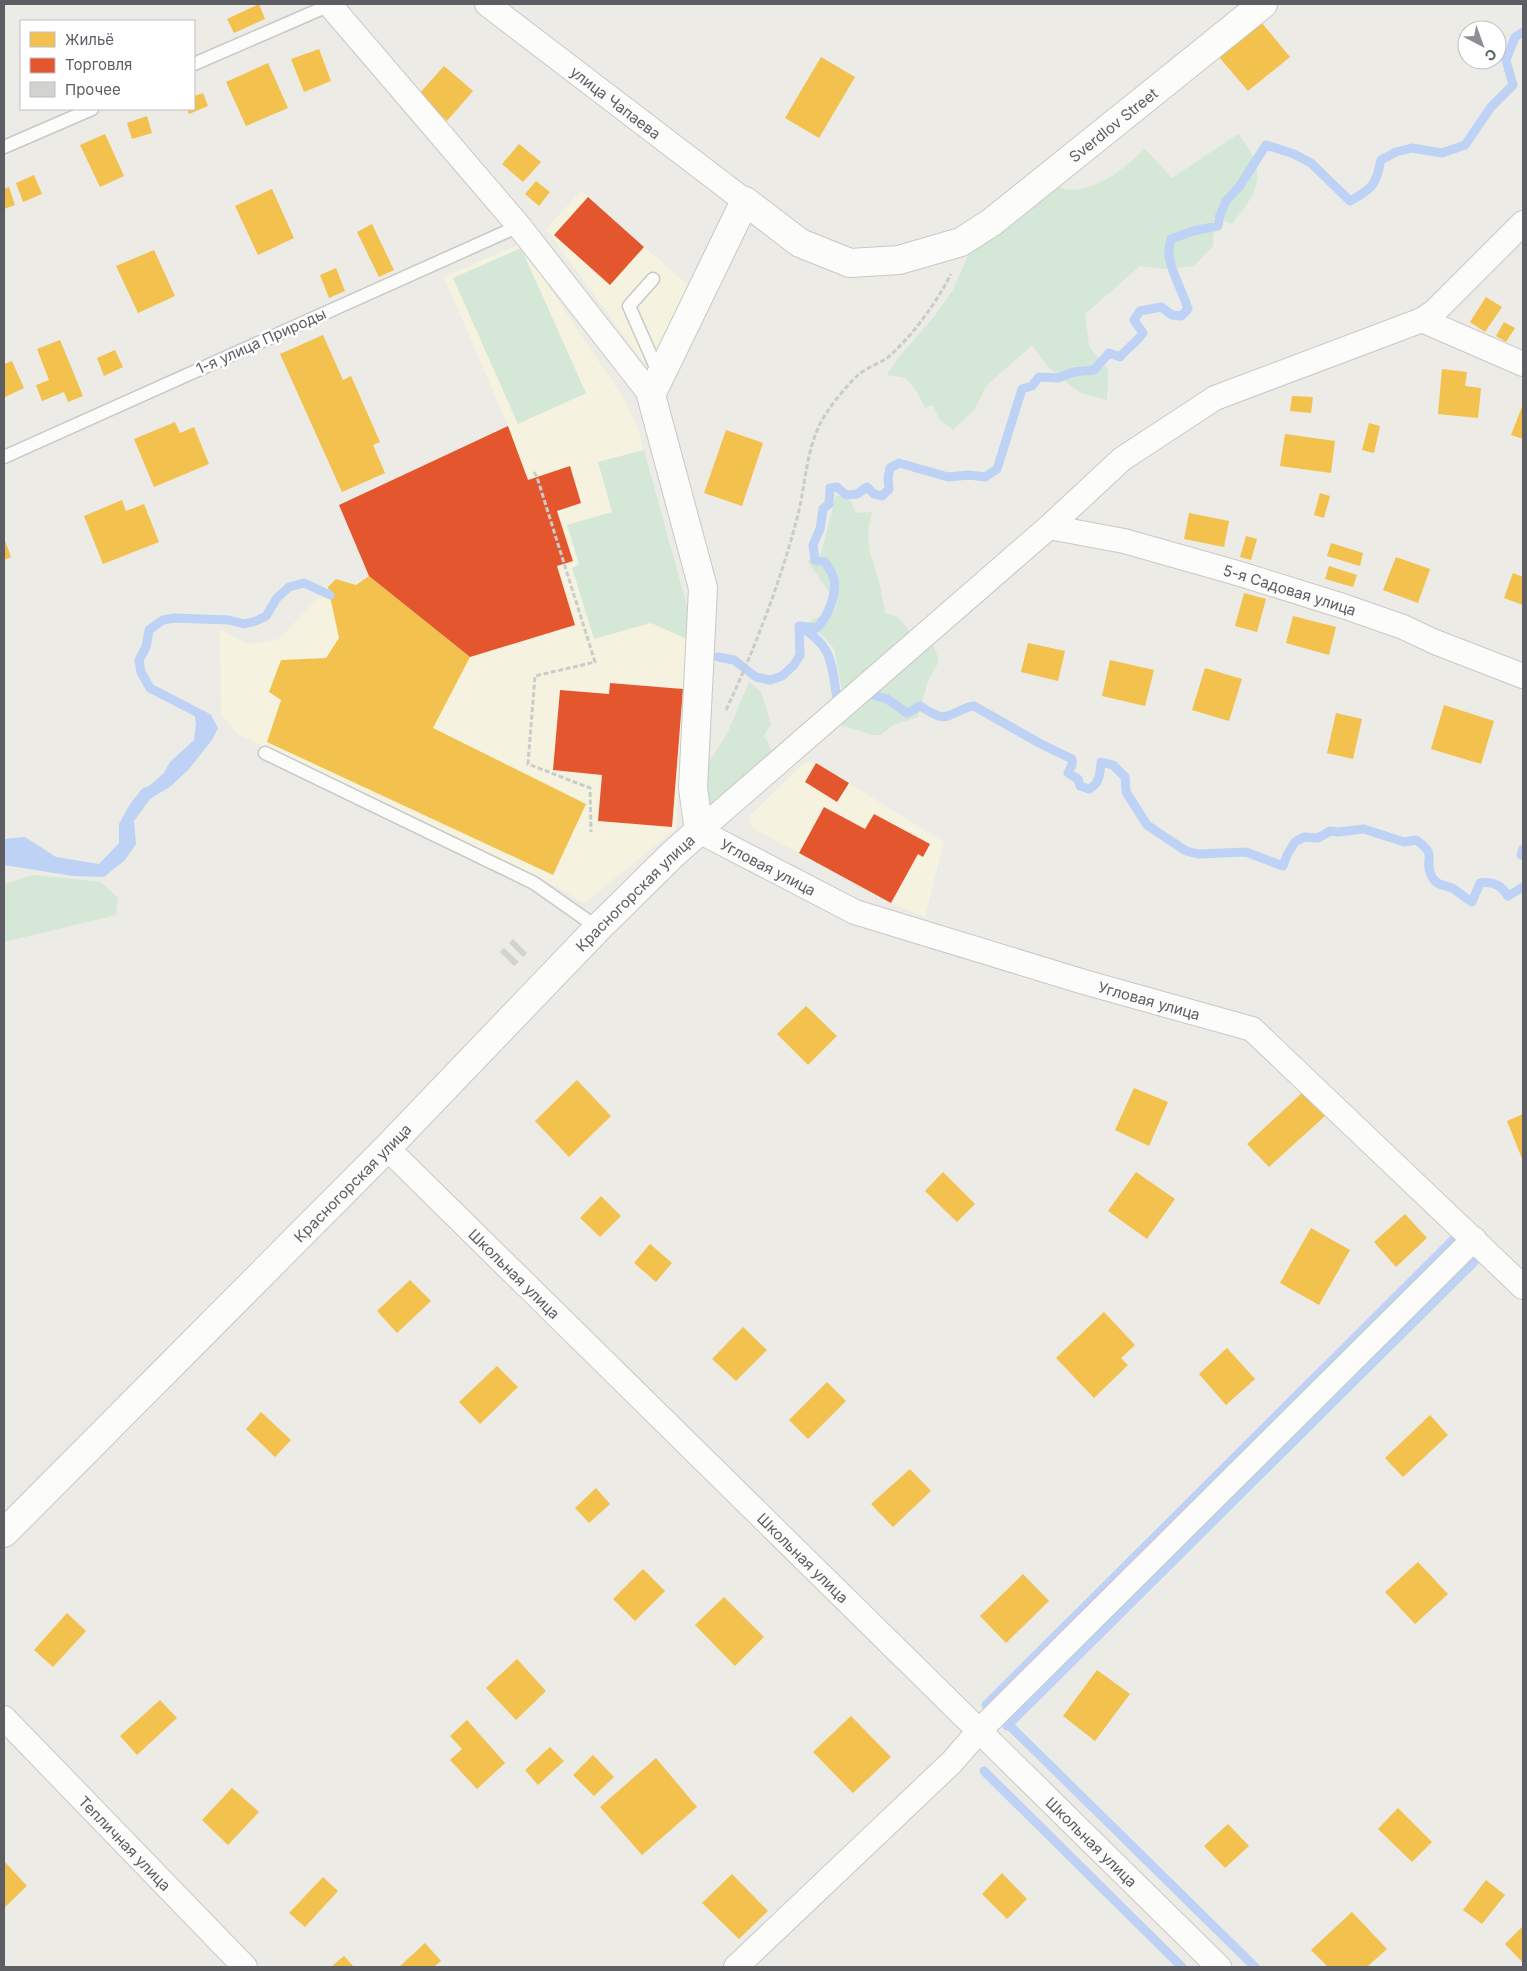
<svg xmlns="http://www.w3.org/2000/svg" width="1527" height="1971" viewBox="0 0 1527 1971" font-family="Inter,sans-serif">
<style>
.commercial{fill:#f5f3e0}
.green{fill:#d5e7d6}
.water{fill:#bdd2f4}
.homes{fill:#f2c14e}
.shops{fill:#e4572e}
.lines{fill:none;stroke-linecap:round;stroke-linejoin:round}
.stream{stroke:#bdd2f4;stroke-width:9}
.building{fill:#d2d2cf}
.service-casing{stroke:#c8c8c7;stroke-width:15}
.minor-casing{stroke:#c8c8c7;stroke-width:26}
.tertiary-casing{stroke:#c8c8c7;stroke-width:30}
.path{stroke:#c8cccb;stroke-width:3;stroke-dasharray:5 2.5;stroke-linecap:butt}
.service{stroke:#fcfcfb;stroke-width:12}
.minor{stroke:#fcfcfb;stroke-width:24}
.tertiary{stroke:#fcfcfb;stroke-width:28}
.labels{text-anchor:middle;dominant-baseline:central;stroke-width:5;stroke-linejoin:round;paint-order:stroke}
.street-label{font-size:15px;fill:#5c5e64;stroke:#fff}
</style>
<rect width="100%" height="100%" fill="#ecebe6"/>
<path class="commercial" d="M 581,191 L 691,288 L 662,350 L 643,362 L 546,229 Z
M 520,244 L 626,402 L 638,430 L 690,617 L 689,650 L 676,829 L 584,903 L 550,883 L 238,734 L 221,714 L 220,629 L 247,644 L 279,639 L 336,579 L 356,585 L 369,576 L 339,505 L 508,426 L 444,277 Z
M 810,762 L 816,763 L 944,842 L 925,917 L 891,903 L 754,829 L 750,824 L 749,817 L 803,764 Z"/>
<path class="green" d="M 1238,134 C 1269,173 1260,189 1232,224 L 1214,217 L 1213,246 L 1194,266 L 1168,269 L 1140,266 L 1085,314 L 1089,346 L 1108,370 L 1107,400 L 1079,392 L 1048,367 L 1032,345 L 986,386 L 975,409 L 953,430 L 939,419 L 933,405 L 925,408 L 917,392 L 906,378 L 887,375 L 898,358 L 933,318 L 953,290 L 968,256 L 979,224 L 1041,179 C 1050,182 1062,190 1071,190 C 1100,189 1124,168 1145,149 L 1172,178 Z
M 521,248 L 586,393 L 518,424 L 453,278 Z
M 644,450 L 690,617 L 691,641 L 651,623 L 594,639 L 572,568 L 579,564 L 567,525 L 612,512 L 598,462 Z
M 836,495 L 851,501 L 856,513 L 872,512 L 868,532 L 869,549 L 880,585 L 885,613 L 898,617 L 912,634 L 843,696 L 834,648 L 809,622 L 837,607 L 828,590 L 807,561 L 821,554 Z
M 932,641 L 939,661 L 927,684 L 918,717 L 893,725 L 881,735 L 872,735 L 835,723 Z
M 749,682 L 761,692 L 771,724 L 764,736 L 769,744 L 772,757 L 707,815 L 701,774 L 727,734 Z
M 33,875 L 101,882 L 118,898 L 116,915 L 4,942 L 4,884 Z"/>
<path class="water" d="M 202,710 L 211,715 L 218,728 L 212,740 L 189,769 L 171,786 L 150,799 L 134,821 L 136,844 L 125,860 L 104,877 L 73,876 L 4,865 L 4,839 L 25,837 L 56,857 L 99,864 L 119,843 L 119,824 L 130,804 L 142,789 L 149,786 L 164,773 L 170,762 L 194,740 L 196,724 L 194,712 Z"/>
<path class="homes" d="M 259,4 L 265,19 L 234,33 L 227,19 Z
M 1261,22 L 1290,57 L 1248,91 L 1219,57 Z
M 319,49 L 331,81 L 304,92 L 291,59 Z
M 821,57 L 855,77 L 819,138 L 785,118 Z
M 268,63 L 288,108 L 246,126 L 226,82 Z
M 444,66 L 473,91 L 447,121 L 418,95 Z
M 203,93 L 208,106 L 189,114 L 187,109 L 194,109 L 194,96 Z
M 147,116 L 152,133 L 132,139 L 127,123 Z
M 105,134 L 124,176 L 100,187 L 80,145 Z
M 519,144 L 541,162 L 523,182 L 502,164 Z
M 34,175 L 42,194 L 23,202 L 16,183 Z
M 536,181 L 550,192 L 539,206 L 525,194 Z
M 9,187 L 15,205 L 4,209 L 4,189 Z
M 272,189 L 294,238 L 258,255 L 235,206 Z
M 372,224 L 394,270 L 379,277 L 357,232 Z
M 154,250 L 175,296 L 138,313 L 116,266 Z
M 336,268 L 345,291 L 329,298 L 320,275 Z
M 1486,297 L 1502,307 L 1485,332 L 1470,322 Z
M 1504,322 L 1515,328 L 1506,342 L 1496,336 Z
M 323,335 L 343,380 L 351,376 L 380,442 L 373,445 L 385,473 L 342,492 L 280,354 Z
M 60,340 L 83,396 L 68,402 L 64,392 L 42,401 L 36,385 L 49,380 L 37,349 Z
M 115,350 L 123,367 L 104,376 L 97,358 Z
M 12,361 L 24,388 L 5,397 L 4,393 L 4,364 Z
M 1442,369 L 1467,372 L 1465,386 L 1481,388 L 1478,418 L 1438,414 Z
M 1292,396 L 1313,397 L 1311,413 L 1290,411 Z
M 1523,404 L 1523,439 L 1511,435 Z
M 175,422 L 180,433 L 194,427 L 209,464 L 154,487 L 134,439 Z
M 1369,423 L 1380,426 L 1374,453 L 1362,450 Z
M 726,430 L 763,443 L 742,506 L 704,493 Z
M 1285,434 L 1335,441 L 1331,473 L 1280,466 Z
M 1320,493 L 1330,496 L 1324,518 L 1314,515 Z
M 122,500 L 126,511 L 144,504 L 159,542 L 103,564 L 84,516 Z
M 1189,513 L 1229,521 L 1224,547 L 1184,539 Z
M 1246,536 L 1257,539 L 1251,560 L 1240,557 Z
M 4,538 L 11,557 L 4,560 Z
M 1331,543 L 1363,553 L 1360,566 L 1327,556 Z
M 1396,557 L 1430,569 L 1418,603 L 1383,590 Z
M 1329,566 L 1357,575 L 1353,587 L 1325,579 Z
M 1513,573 L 1523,577 L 1523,605 L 1504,598 Z
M 369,576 L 470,657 L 433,728 L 586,804 L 553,875 L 267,742 L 281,700 L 269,692 L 281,660 L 326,658 L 339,638 L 328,587 L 336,579 L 356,585 Z
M 1244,593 L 1266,599 L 1257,632 L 1235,626 Z
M 1293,616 L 1336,627 L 1329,655 L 1286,643 Z
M 1028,643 L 1065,651 L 1058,681 L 1021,672 Z
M 1110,660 L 1154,670 L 1145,706 L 1102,696 Z
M 1205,668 L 1242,679 L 1229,721 L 1192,710 Z
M 1444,705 L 1494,721 L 1481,764 L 1431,749 Z
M 1336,713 L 1362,719 L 1353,759 L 1327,753 Z
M 806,1006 L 837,1036 L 808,1065 L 777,1034 Z
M 577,1080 L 611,1116 L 569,1157 L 535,1121 Z
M 1134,1088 L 1168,1102 L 1149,1146 L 1115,1130 Z
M 1303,1092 L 1325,1116 L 1269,1167 L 1247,1144 Z
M 1523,1114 L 1523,1161 L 1507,1121 Z
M 943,1172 L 975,1204 L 957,1222 L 925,1191 Z
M 1136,1172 L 1175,1199 L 1147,1239 L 1108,1211 Z
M 601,1196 L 621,1216 L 600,1237 L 580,1218 Z
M 1405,1214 L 1427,1238 L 1396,1267 L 1374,1242 Z
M 1311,1228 L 1350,1250 L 1319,1305 L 1280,1283 Z
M 650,1244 L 672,1263 L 656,1282 L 634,1263 Z
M 410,1280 L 431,1301 L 397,1333 L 377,1311 Z
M 1104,1312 L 1135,1345 L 1121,1358 L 1128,1365 L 1094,1398 L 1056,1358 Z
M 743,1327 L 767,1350 L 736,1381 L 712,1359 Z
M 1227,1348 L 1255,1379 L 1226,1405 L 1199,1374 Z
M 497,1366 L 518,1387 L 480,1424 L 459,1402 Z
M 827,1382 L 846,1401 L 808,1439 L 789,1420 Z
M 261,1412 L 291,1440 L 275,1457 L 246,1429 Z
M 1430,1415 L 1448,1435 L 1403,1477 L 1385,1458 Z
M 910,1469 L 931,1491 L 893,1527 L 871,1504 Z
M 596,1488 L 610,1504 L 589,1523 L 575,1508 Z
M 1418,1562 L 1448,1594 L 1415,1624 L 1385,1592 Z
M 643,1569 L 665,1591 L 635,1621 L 613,1599 Z
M 1023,1574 L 1049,1601 L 1006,1643 L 980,1616 Z
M 724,1597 L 764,1637 L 735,1666 L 695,1625 Z
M 67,1613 L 86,1631 L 53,1667 L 34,1650 Z
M 517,1659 L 546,1691 L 516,1720 L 486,1688 Z
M 1097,1670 L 1130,1694 L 1095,1741 L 1063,1716 Z
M 160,1700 L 177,1718 L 137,1755 L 120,1736 Z
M 851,1716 L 891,1757 L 853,1793 L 813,1752 Z
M 467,1720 L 505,1763 L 477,1789 L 450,1760 L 462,1749 L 450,1736 Z
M 550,1747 L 564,1761 L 538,1785 L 525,1770 Z
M 593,1755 L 614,1777 L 594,1796 L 573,1775 Z
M 656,1758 L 697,1807 L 642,1855 L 600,1807 Z
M 232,1788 L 259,1812 L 228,1845 L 202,1820 Z
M 1398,1808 L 1432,1842 L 1412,1862 L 1378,1829 Z
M 1228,1824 L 1249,1846 L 1225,1868 L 1204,1846 Z
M 4,1861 L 27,1886 L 4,1908 Z
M 1002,1873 L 1027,1899 L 1007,1919 L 982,1894 Z
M 732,1874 L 768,1911 L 739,1939 L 702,1903 Z
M 323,1877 L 338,1891 L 305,1927 L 289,1913 Z
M 1486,1880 L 1505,1895 L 1482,1924 L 1463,1910 Z
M 1352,1912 L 1387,1949 L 1367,1967 L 1328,1967 L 1311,1950 Z
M 1523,1926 L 1523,1963 L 1505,1944 Z
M 425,1943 L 441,1961 L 434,1967 L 399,1967 Z
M 344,1956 L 354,1967 L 331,1967 Z"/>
<path class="shops" d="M 588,197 L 644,247 L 610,285 L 554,235 Z
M 508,426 L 528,480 L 570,466 L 581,503 L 557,511 L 573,561 L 557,566 L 575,625 L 470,657 L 369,576 L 339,505 Z
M 610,683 L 683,689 L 672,827 L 598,821 L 602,775 L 553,770 L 560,690 L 609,694 Z
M 816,763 L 849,783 L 837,802 L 805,782 Z
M 824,807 L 865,829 L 874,814 L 930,844 L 923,857 L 918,854 L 891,903 L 799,853 Z"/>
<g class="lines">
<path class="stream" d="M 799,626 L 817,628 C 828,616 836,597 834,580 C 833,574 828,567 825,562 L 815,560 L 813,545 L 820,529 L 823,509 L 829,504 L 830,488 L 837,487 L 846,495 L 857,494 L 867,487 L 874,494 L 882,496 L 889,489 L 888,478 L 890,468 L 899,463 L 948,477 L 969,475 L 985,477 L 997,469 L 1022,389 L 1032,386 L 1039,377 L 1058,378 L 1074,372 L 1094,370 L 1109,353 L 1120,357 C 1127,348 1136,343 1143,333 L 1134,320 L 1140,311 L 1161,307 L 1172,315 L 1181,316 L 1188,309 C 1183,292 1170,270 1169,255 C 1168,250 1170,244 1171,239 L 1193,231 L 1218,226 L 1220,215 L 1226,201 L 1239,187 L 1266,145 L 1294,154 L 1311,163 L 1350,201 C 1372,189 1376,185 1381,160 L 1396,152 L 1412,148 L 1442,153 L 1465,145 L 1491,107 L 1513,85 L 1506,60 L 1515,37 L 1523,32
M 718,657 L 734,660 L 756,677 L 770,680 L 782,676 L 794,665 L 800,655 L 799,626 C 833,646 831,662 837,698
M 863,692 L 887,699 L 907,713 L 920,706 C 926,709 932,714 939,716 C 949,720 961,707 974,706 L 1041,744 L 1072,759 L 1072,765 L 1068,773 L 1078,779 L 1080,786 L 1089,789 C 1100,783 1100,774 1101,762 L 1113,765 L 1125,777 L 1126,792 L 1147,825 L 1186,851 L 1198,854 L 1246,852 L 1283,866 L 1287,855 L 1295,842 L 1304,837 L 1318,838 L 1330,831 L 1338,832 L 1364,829 L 1404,842 L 1416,840 C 1440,856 1422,860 1432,877 C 1437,886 1445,885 1452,888 C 1459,892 1465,898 1472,902 L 1480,883 C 1493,881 1501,885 1508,896 L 1523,887
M 204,716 L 150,688 L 141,672 L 139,660 L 146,647 L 149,630 L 163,620 L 174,618 L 229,620 L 244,624 L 256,621 L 266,616 L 277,598 L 289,587 L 304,583 L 330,595
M 1523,849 L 1521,855 L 1523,855
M 986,1705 L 1453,1240
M 1007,1723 L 1255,1967
M 1007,1726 L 1474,1262
M 984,1771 L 1182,1967"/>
</g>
<path class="building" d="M 513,939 L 527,953 L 523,957 L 509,943 Z
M 504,948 L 519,962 L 514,966 L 500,952 Z"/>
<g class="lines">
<g class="service-casing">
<path id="service" d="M 194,64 L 330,5
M 4,147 L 92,109
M 653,279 L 629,306 L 659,374
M 4,457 L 519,226
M 265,753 L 534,883 L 598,928"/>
</g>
<g class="minor-casing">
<g id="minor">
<path d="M 329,4 L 519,226 L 651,395"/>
<path id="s1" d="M 487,4 L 745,201"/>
<path id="s2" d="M 1523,223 L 1435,311 L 1422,320 L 1215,398 L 1122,459 L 1049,527 L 699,831 L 855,912 L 1084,982 L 1252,1029 L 1523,1287"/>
<path d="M 1422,320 L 1523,364"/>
<path id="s3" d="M 1049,527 L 1124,541 L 1237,573 L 1346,607 L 1403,627 L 1435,642 L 1523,676"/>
<path id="s4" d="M 387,1148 L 1219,1967"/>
<path id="s5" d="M 4,1718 L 245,1967"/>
<path d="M 736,1967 L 952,1762 L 978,1732 L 1474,1239"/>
</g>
</g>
<g class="tertiary-casing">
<g id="tertiary">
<path id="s6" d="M 4,1533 L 387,1148 L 598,928 L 672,855 L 699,831 L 693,788 L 703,588 L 651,395 L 745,201 L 800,243 L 850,263 L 899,260 L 961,242 L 992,222 L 1263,4"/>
</g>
</g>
<path class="path" d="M 534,472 L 537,477 L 595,662 L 535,676 L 528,764 L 590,788 L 591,832
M 726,710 C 754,650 779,586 796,522 C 805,491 805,456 819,426 C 825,412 846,386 858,375 C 866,368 878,364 887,358 C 911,338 937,302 951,274"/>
<use href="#service" class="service"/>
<use href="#minor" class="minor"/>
<use href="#tertiary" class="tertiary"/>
</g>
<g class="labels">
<g class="street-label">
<text stroke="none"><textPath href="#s1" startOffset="162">улица Чапаева</textPath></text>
<text stroke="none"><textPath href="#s6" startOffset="2076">Sverdlov Street</textPath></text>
<text transform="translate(261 341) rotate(-24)">1-я улица Природы</text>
<text stroke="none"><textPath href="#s3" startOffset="249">5-я Садовая улица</textPath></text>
<text stroke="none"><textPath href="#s2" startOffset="1114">Угловая улица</textPath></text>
<text stroke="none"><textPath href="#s6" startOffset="899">Красногорская улица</textPath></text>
<text stroke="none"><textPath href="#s2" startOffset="1519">Угловая улица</textPath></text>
<text stroke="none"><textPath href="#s6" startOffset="494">Красногорская улица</textPath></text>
<text stroke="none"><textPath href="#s4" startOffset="179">Школьная улица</textPath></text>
<text stroke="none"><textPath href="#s4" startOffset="584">Школьная улица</textPath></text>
<text stroke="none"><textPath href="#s4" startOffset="989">Школьная улица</textPath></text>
<text stroke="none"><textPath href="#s5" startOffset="174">Тепличная улица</textPath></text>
</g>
</g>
<rect width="1527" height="1971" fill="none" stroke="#5c5e64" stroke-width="10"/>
<rect x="20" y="20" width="175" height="90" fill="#ffffff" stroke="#bebfc1"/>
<rect x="30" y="32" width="25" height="15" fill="#f2c14e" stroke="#bebfc1"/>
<text x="65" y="45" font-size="15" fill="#5c5e64">Жильё</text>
<rect x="30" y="58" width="25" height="15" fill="#e4572e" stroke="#bebfc1"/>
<text x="65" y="70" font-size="15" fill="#5c5e64">Торговля</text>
<rect x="30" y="82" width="25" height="15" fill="#d2d2cf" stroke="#bebfc1"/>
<text x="65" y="95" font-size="15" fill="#5c5e64">Прочее</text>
<g transform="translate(1482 45) rotate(139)"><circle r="24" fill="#ffffff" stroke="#bebfc1"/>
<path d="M0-4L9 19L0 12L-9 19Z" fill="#8e8f92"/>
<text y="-8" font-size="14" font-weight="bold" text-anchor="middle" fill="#5c5e64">С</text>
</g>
</svg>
